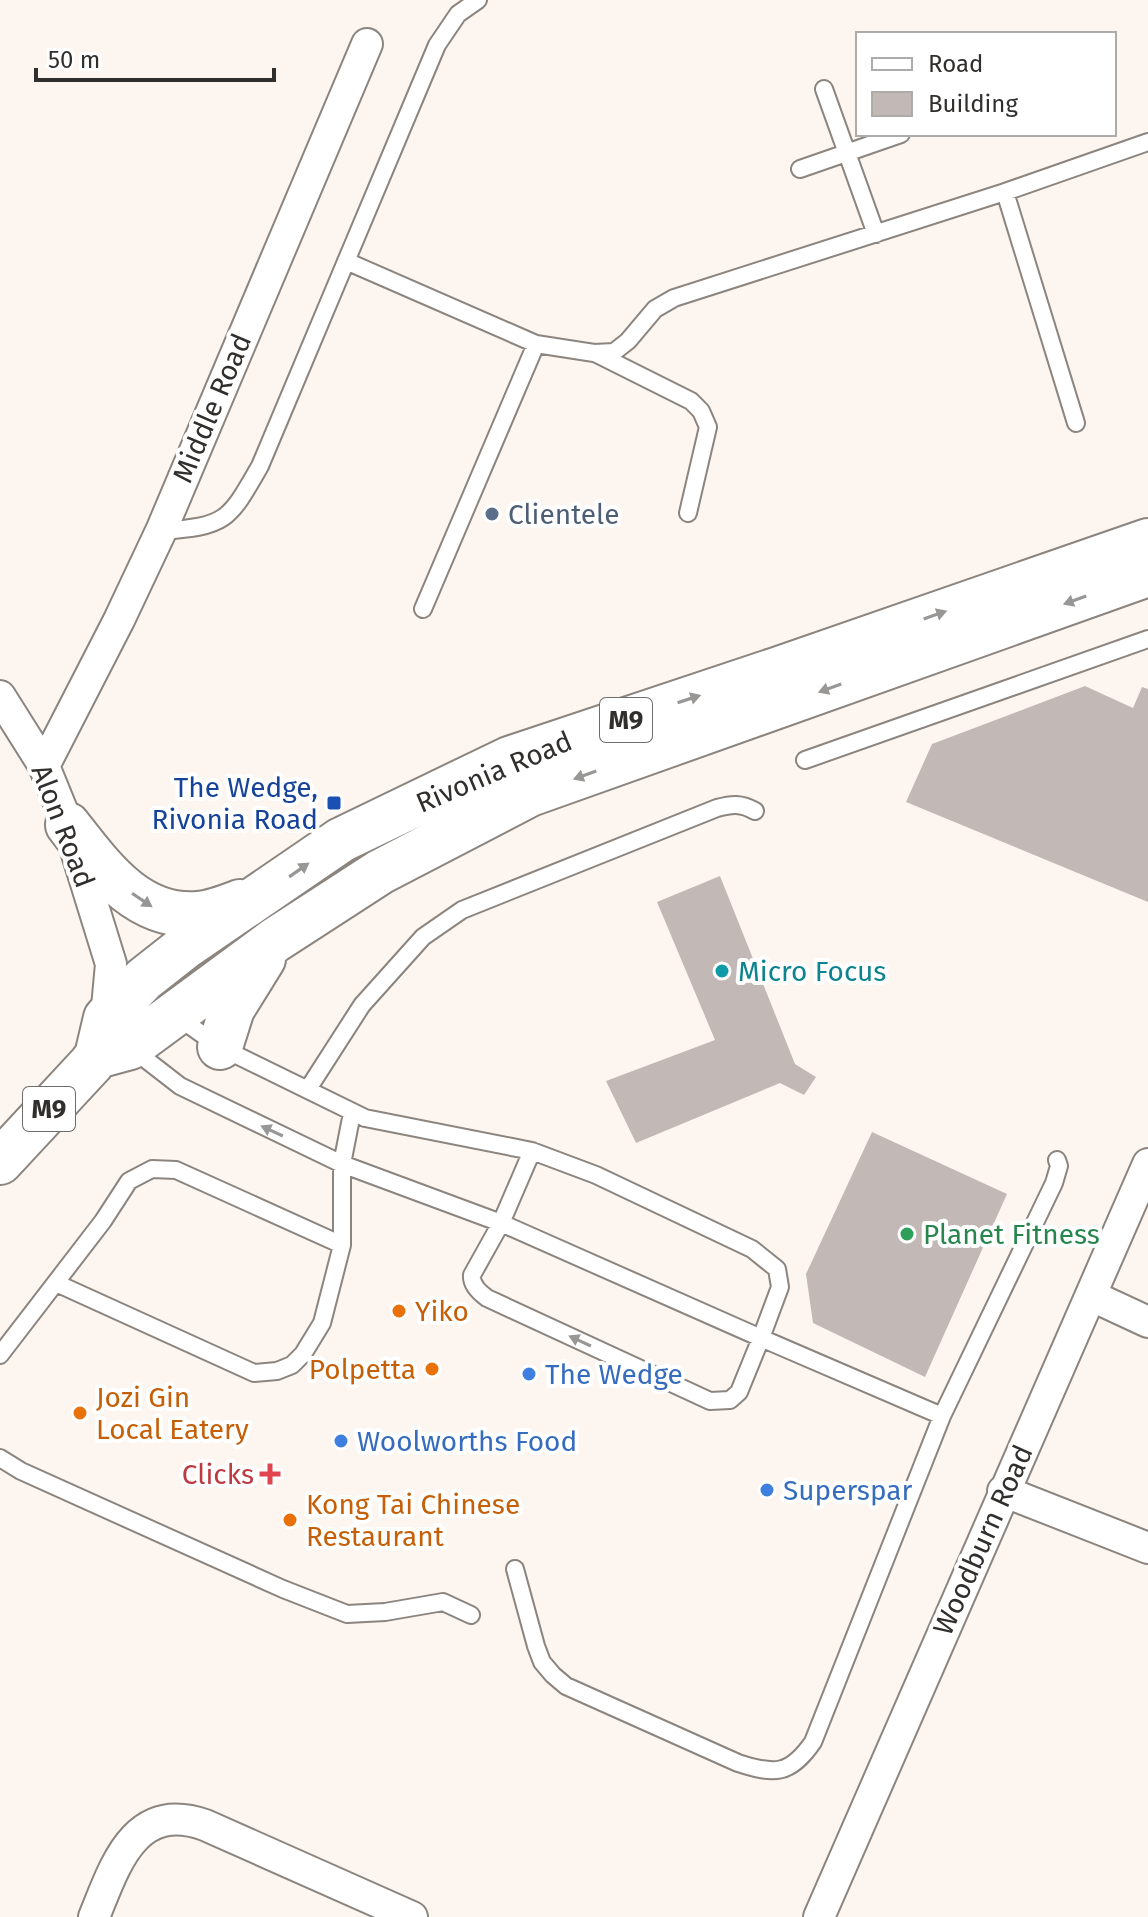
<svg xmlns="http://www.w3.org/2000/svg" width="1148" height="1917" viewBox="0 0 1148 1917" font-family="'Fira Sans',sans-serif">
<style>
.building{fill:#c2b9b6}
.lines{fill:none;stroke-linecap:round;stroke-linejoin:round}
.lane-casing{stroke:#8b847f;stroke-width:20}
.street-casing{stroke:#8b847f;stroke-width:34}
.primary-casing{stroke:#8b847f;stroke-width:48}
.lane{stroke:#fff;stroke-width:16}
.street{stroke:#fff;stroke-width:30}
.primary{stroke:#fff;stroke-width:44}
.oneway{fill:#989796}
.service-dot{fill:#5c6f8a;stroke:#fff;stroke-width:3}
.transit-dot{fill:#1a4fb4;stroke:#fff;stroke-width:3}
.culture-dot{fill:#0f9aa8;stroke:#fff;stroke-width:3}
.leisure-dot{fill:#2e9e5b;stroke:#fff;stroke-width:3}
.food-dot{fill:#e8710a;stroke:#fff;stroke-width:3}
.shop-dot{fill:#3f7fe0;stroke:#fff;stroke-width:3}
.health-dot{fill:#e0444e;stroke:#fff;stroke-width:3}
.labels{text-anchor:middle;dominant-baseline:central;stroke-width:8;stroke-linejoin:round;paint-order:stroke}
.shield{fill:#fff;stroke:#6f6d6c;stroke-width:2}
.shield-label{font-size:26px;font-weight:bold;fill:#312f2d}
.street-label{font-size:28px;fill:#312f2d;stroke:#fff}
.service-label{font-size:28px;fill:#4e5e75;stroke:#fff;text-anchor:start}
.transit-label{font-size:28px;fill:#164399;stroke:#fff;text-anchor:end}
.culture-label{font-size:28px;fill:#0d838f;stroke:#fff;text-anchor:start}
.leisure-label{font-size:28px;fill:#27864d;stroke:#fff;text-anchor:start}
.food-label{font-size:28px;fill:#c56008;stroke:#fff;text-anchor:start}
.shop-label{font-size:28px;fill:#366cbe;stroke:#fff;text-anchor:start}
.health-label{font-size:28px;fill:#be3a42;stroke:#fff;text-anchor:end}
</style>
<rect width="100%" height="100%" fill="#fdf6f0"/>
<path class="building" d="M 1085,686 L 1133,708 L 1142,687 L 1148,689 L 1148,902 L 906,802 L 932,744 Z
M 720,876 L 795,1064 L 816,1077 L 804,1095 L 780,1083 L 636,1143 L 606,1081 L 715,1040 L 657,902 Z
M 872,1132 L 1007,1194 L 925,1377 L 813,1323 L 806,1274 Z"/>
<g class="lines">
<g class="lane-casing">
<path id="lane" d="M 824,89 L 876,234
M 800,169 L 901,134
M 1005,192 L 1076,423
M 346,261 L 536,344 L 594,353 L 614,352 L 628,341 L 655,309 L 674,298 L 1005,192 L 1148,142
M 595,353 L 691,401 L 701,411 L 708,427 L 688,513
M 161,531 C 226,526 228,522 260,466 L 437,45 L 458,14 L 478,0
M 423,609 L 536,344
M 805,760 L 1148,639
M 131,1048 L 180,1086 L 342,1164 L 501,1223 L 761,1338 L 780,1287 L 777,1269 L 752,1249 L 596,1175 L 532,1151 L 365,1118 L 220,1047 L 175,1015
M 308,1089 L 362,1005 L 423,937 L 462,910 L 717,808 C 732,804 741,803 755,811
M 532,1151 L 501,1223 L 472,1275 C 471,1285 480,1293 487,1298 L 710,1401 L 730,1400 L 739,1392 L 761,1338 L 942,1416
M 56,1283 L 254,1373 L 277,1371 L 292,1365 L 303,1354 L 322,1323 L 342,1245 L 342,1164 L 352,1113
M 0,1355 L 103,1221 L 129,1181 L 152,1169 L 176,1170 L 342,1245
M 0,1458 L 21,1471 L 283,1589 L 347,1614 L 385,1612 L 443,1602 L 471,1615
M 515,1569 L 536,1646 L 542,1662 L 553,1675 L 566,1686 L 738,1763 C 775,1775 790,1775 813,1742 L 942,1416 L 1054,1183 L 1059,1166 L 1057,1160"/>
</g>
<g class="street-casing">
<path id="street" d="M 0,696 L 44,766 L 68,825 L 111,964 L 106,1018 L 109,1021
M 44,766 L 119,620 L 161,531 L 367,44
M 1092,1296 L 1148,1322
M 1003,1491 L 1148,1548
M 94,1917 C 115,1866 134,1800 205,1825 L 412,1917
M 819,1917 L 1148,1164"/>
</g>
<g class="primary-casing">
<path id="primary" d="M 68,825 C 101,867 137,919 198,914 C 212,913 227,907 240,902
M 220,1047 L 232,1009 L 263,959
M 97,1056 L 130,1047 L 275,940 L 380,872 L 530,794 L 1148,574
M 0,1162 L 91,1064 L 97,1056 L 106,1018 L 144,979 L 186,946 L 341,840 L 509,759 L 776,670 L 1148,541"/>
</g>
<use href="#lane" class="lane"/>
<use href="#street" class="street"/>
<use href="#primary" class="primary"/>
</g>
<defs><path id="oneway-solid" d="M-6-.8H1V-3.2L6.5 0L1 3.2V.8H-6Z" transform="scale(2)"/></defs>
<g class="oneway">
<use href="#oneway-solid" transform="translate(1075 600) rotate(160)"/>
<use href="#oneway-solid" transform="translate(935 615) rotate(-19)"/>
<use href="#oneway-solid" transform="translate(830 688) rotate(160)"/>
<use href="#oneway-solid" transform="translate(689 699) rotate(-18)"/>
<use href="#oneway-solid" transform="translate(585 775) rotate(160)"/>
<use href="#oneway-solid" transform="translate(299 870) rotate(-35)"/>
<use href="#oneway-solid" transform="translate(142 900) rotate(34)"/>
<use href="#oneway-solid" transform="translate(272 1131) rotate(-155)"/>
<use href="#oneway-solid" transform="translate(580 1341) rotate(-155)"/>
</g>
<circle class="service-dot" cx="492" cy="514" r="8"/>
<rect class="transit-dot" x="326" y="795" width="16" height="16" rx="4"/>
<circle class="culture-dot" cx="722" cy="971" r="8"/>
<circle class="leisure-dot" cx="907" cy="1234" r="8"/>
<g class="food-dot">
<circle cx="399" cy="1311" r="8"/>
<circle cx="432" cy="1369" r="8"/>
<circle cx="80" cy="1413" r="8"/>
<circle cx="290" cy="1520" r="8"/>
</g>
<g class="shop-dot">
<circle cx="529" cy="1374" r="8"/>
<circle cx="341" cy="1441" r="8"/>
<circle cx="767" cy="1490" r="8"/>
</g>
<path class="health-dot" d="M266 1462h8v8h8v8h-8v8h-8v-8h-8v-8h8z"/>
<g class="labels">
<g class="shield">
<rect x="600" y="698" width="52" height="44" rx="6"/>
<rect x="23" y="1087" width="52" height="44" rx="6"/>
</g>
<g class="shield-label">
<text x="626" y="720">M9</text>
<text x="49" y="1109">M9</text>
</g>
<g class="street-label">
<text transform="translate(212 408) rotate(-67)">Middle Road</text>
<text transform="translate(494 772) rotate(-23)">Rivonia Road</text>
<text transform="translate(63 826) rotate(69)">Alon Road</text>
<text transform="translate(983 1540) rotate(-66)">Woodburn Road</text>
</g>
<g class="service-label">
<text x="508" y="514">Clientele</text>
</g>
<g class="transit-label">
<text x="318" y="787">The Wedge,<tspan x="318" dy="32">Rivonia Road</tspan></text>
</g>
<g class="culture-label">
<text x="738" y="971">Micro Focus</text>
</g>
<g class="leisure-label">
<text x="923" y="1234">Planet Fitness</text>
</g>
<g class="food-label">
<text x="415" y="1311">Yiko</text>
<text x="416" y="1369" text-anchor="end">Polpetta</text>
<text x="96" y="1397">Jozi Gin<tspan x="96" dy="32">Local Eatery</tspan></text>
<text x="306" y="1504">Kong Tai Chinese<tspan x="306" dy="32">Restaurant</tspan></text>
</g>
<g class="shop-label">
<text x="545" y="1374">The Wedge</text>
<text x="357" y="1441">Woolworths Food</text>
<text x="783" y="1490">Superspar</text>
</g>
<g class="health-label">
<text x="254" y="1474">Clicks</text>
</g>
</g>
<rect x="856" y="32" width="260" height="104" fill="#ffffff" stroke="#adacab" stroke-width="2"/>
<rect x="872" y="58" width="40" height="12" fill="#ffffff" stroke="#adacab" stroke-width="2"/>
<text x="928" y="72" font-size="24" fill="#312f2d">Road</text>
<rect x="872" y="92" width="40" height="24" fill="#c2b9b6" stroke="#adacab" stroke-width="2"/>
<text x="928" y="112" font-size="24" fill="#312f2d">Building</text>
<path d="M36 68v12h238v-12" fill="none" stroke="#312f2d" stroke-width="4"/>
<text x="48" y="68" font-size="24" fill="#312f2d" stroke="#ffffff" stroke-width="6" paint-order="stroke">50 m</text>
</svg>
